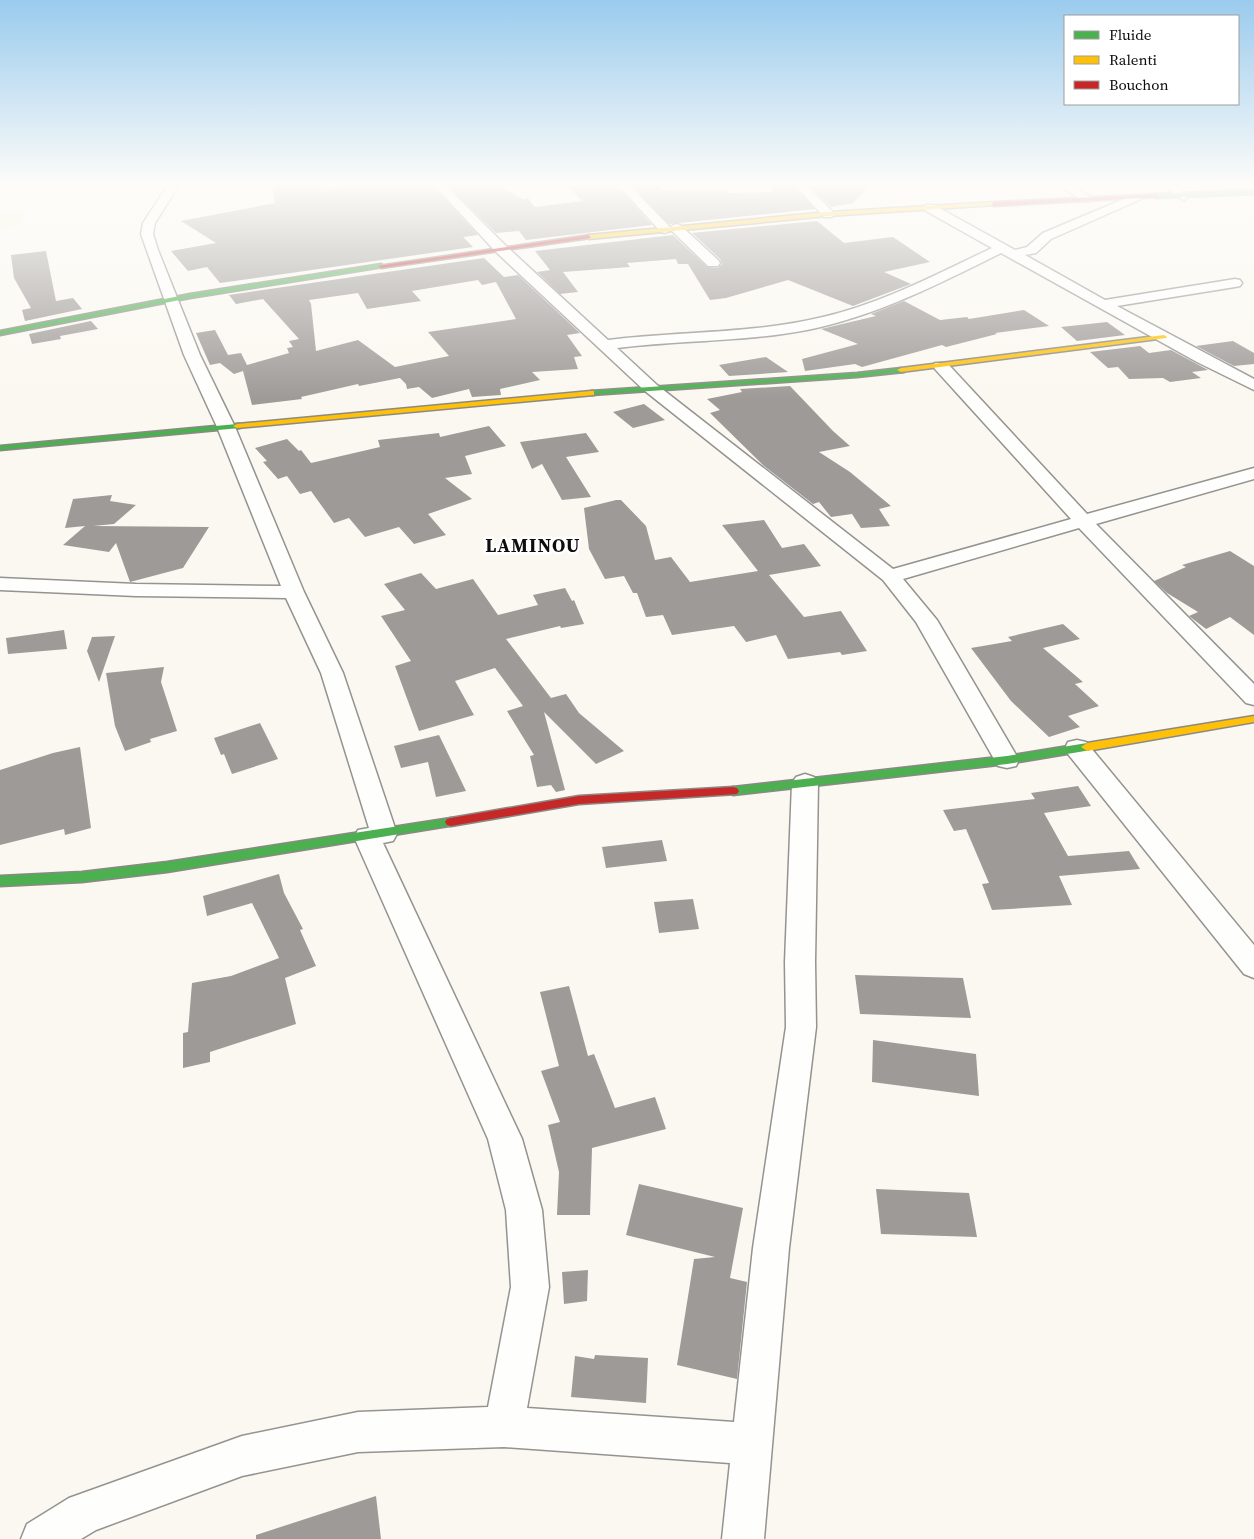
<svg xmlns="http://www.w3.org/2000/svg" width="1254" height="1539" viewBox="0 0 1254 1539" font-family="'Source Serif 4',serif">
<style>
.pitch{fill:#f1f5da}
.building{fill:#9e9a97;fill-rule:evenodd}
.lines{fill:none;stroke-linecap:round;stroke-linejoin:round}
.street-casing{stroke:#949390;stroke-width:3}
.fast-casing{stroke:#8b8986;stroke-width:3}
.slow-casing{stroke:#8b8986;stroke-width:3}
.jam-casing{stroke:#8b8986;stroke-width:3}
.street{fill:#fefefd;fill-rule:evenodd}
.fast{fill:#4caf50;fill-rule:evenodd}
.slow{fill:#ffc107;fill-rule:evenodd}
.jam{fill:#c62828;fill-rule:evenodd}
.labels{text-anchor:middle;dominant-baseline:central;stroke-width:5;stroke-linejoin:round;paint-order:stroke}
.far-district-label{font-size:19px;font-weight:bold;letter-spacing:1px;fill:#0d0d0d;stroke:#fff}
</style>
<rect width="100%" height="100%" fill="#fbf8f1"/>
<path class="pitch" d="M 0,211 L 16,212 L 23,218 L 19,223 L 0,229 Z"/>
<path class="building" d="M 272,185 L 322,185 L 323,189 L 359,185 L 432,185 L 478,235 L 463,237 L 473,247 L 220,283 L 207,267 L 188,271 L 171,251 L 216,243 L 181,221 L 275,203 Z
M 447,185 L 497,185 L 523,199 L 528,198 L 535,207 L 582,201 L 567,185 L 616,185 L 652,225 L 526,240 L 519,231 L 496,233 Z
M 631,185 L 660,185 L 662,190 L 726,189 L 729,193 L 773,192 L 770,185 L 793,185 L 815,209 L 669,224 Z
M 808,185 L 870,185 L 853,203 L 831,207 Z
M 817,221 L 844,243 L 893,237 L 930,262 L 884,272 L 911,284 L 853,306 L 788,280 L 726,298 L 710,300 L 688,264 L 678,264 L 676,259 L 627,263 L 630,267 L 563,272 L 578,292 L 560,294 L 537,272 L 550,270 L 535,251 L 673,235 L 707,267 L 718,268 L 722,264 L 720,259 L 692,233 Z
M 46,251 L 56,301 L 73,298 L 82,309 L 25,321 L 22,310 L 31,308 L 14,278 L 11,255 Z
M 484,258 L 504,277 L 518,275 L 580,333 L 567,335 L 582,356 L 574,357 L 578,369 L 532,372 L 540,380 L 500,389 L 501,395 L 472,397 L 469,389 L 432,398 L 419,387 L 407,389 L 406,384 L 400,378 L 359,386 L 358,384 L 301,397 L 302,399 L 252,405 L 243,371 L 234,374 L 220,363 L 210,365 L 196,333 L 215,330 L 228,355 L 241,353 L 247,365 L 289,353 L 287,348 L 293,347 L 289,341 L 299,339 L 263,299 L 236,304 L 229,295 ZM 478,280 L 482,285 L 496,282 L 516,319 L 428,332 L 449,356 L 395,367 L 358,340 L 316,351 L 311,304 L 309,300 L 358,293 L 367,309 L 421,301 L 412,291 Z
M 904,301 L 940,320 L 967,317 L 969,319 L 1024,310 L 1049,326 L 995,333 L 997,334 L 946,347 L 942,345 L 862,367 L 855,364 L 805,371 L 802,359 L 858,344 L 821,329 L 876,316 L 871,314 Z
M 91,321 L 98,329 L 60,336 L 61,339 L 32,344 L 29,334 Z
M 1107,322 L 1125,335 L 1077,341 L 1061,327 Z
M 1233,341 L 1254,353 L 1254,364 L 1234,366 L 1196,346 Z
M 1140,346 L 1149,353 L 1171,350 L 1208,370 L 1192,372 L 1201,378 L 1170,382 L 1163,378 L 1129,379 L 1118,367 L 1108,368 L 1090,352 Z
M 766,357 L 788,372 L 729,376 L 719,365 Z
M 790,386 L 833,431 L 850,446 L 819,452 L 850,472 L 891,506 L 879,509 L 890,526 L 861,528 L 852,514 L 831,517 L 819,502 L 813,504 L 764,466 L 710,413 L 720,410 L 707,399 L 742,392 L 740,389 Z
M 644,404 L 665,420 L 633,428 L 613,412 Z
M 489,426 L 506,446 L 465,456 L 472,474 L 445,478 L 472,499 L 428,514 L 446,535 L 414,544 L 399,527 L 365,537 L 349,518 L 334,523 L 311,491 L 300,494 L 287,476 L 278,479 L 263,462 L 267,461 L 255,448 L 287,439 L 299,451 L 301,450 L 311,463 L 380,447 L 378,440 L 439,433 L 440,437 Z
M 586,433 L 599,452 L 566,457 L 591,497 L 562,500 L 542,464 L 532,469 L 520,442 Z
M 112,495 L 110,501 L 136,505 L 114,524 L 93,526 L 209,527 L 183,568 L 130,582 L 116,543 L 109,552 L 63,545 L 85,526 L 65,528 L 73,499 Z
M 616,500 L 621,500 L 646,526 L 655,560 L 671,557 L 690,582 L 758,571 L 722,525 L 764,520 L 782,548 L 804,544 L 821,566 L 769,575 L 804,617 L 841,611 L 867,651 L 842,655 L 840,652 L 788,659 L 776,635 L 746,642 L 734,626 L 672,635 L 663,615 L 646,617 L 637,593 L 633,593 L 624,576 L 605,579 L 589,549 L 584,508 Z
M 1230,551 L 1254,566 L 1254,635 L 1230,617 L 1206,629 L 1189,616 L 1198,612 L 1167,593 L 1154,581 L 1186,567 L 1182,565 Z
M 421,573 L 436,589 L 473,579 L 498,615 L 538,605 L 533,595 L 565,588 L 572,601 L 574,600 L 584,624 L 561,628 L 560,626 L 506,639 L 551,698 L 566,694 L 579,713 L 624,751 L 596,764 L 544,712 L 565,790 L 556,792 L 551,785 L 537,787 L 530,756 L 534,755 L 507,711 L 523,706 L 495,668 L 455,681 L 474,715 L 419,731 L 395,666 L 411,661 L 381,616 L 405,610 L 384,584 Z
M 1063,624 L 1080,639 L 1043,648 L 1083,682 L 1075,684 L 1099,706 L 1068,716 L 1080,727 L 1049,737 L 1011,701 L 971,648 L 1012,641 L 1008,637 Z
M 64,630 L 67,649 L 8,654 L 6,638 Z
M 115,636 L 99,682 L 87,651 L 92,637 Z
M 164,667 L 161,682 L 177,731 L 150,739 L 151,742 L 125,751 L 115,726 L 106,673 Z
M 260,723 L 278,759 L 232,774 L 224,754 L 221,755 L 214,738 Z
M 439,735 L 466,791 L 436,797 L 428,762 L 401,768 L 394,746 Z
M 80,747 L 91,828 L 65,835 L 64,829 L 0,845 L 0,770 L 53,753 Z
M 1078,786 L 1091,806 L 1044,813 L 1068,856 L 1129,851 L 1140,869 L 1059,876 L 1072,905 L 992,910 L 982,884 L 989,883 L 966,829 L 954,831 L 943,810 L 1035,799 L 1031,793 Z
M 662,840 L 667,861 L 606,868 L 602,847 Z
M 279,874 L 284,893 L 303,929 L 300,930 L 316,966 L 285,978 L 296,1024 L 210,1052 L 210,1062 L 183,1068 L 183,1033 L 188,1032 L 192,983 L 231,976 L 279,958 L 252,903 L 207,916 L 203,896 Z
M 693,899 L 699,929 L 659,933 L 654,902 Z
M 855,975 L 963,978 L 971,1018 L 860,1014 Z
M 569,986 L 588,1056 L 594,1054 L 615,1108 L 655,1097 L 666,1129 L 592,1148 L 590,1215 L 557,1215 L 559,1172 L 548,1125 L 560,1122 L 541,1071 L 559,1066 L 540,992 Z
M 873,1040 L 976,1054 L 979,1096 L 872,1082 Z
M 639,1184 L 743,1208 L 730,1278 L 747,1282 L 737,1379 L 677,1365 L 694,1259 L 715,1257 L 626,1235 Z
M 876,1189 L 969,1193 L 977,1237 L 881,1234 Z
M 588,1270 L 587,1301 L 564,1304 L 562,1272 Z
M 595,1355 L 648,1358 L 646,1403 L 571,1397 L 575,1356 L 594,1359 Z
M 376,1496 L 381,1539 L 256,1539 L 256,1535 Z"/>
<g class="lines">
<g class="street-casing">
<path id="street" d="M 168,185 L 179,185 L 155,223 L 153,234 L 158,250 L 200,355 L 235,427 L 304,592 L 343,673 L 397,834 L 393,841 L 383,843 L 522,1139 L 542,1210 L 549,1287 L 527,1408 L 734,1422 L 753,1248 L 786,1027 L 785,962 L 792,783 L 796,777 L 805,774 L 814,777 L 818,783 L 815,962 L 816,1027 L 789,1248 L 764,1539 L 722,1539 L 730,1463 L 504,1447 L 358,1452 L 242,1476 L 96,1530 L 81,1539 L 21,1539 L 27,1524 L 69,1498 L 242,1436 L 358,1412 L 488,1407 L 511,1287 L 506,1210 L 488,1139 L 354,837 L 358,830 L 369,828 L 321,673 L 286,598 L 136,596 L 0,590 L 0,578 L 136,584 L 281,586 L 217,427 L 184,355 L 141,234 L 143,223 Z
M 434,185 L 445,185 L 506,246 L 608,340 C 680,331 753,334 823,317 C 883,303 937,274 992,248 L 926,211 L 924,208 L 926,205 L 934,205 L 1015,250 L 1027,247 L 1043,233 L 1131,196 L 1139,196 L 1141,198 L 1139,200 L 1051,239 L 1036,253 L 1025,255 L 1105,300 L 1235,279 L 1240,280 L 1242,283 L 1240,286 L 1235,287 L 1117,306 L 1254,379 L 1254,390 L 1197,362 L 1001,253 C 939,284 876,316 807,330 C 744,342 680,340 617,348 L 657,385 L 893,569 L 1071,519 L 935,369 L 933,366 L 935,363 L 947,363 L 1087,514 L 1254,468 L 1254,479 L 1096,524 L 1254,684 L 1254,705 L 1246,703 L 1079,528 L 903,579 L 937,620 L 1019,760 L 1016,766 L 1007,768 L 998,766 L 916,622 L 883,580 L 645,391 L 496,252 Z
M 618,185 L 629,185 L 670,227 L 676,224 L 680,225 L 718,260 L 720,263 L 718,266 L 708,266 L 671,230 L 665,233 L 661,232 Z
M 795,185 L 806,185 L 832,211 L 834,214 L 832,217 L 824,217 Z
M 1058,185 L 1072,185 L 1093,199 L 1091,201 L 1083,201 Z
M 1164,185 L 1176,185 L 1190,196 L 1184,200 L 1180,198 Z
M 1077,740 L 1086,742 L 1254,945 L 1254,978 L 1244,974 L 1068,754 L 1065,748 L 1068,742 Z"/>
</g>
<g class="fast-casing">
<path id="fast" d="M 1254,190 L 1254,194 L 1156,198 L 1153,196 L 1156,194 Z
M 381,264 L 384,266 L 383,267 L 190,298 L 0,335 L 0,331 L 190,294 Z
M 901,368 L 905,370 L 904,372 L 857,377 L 591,395 L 587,393 L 591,391 L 857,373 Z
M 237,424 L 240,424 L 240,428 L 0,450 L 0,446 Z
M 1087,743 L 1093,747 L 1091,750 L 1007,764 L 733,795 L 727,791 L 733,787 L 1007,756 Z
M 451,818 L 455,819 L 457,822 L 455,825 L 167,872 L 82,882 L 0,886 L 0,876 L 82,872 L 167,862 Z"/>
</g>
<g class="slow-casing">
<path id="slow" d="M 994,202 L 996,205 L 828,216 L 589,239 L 586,237 L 589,235 L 828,212 Z
M 1164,335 L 1167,337 L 1166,338 L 901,372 L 897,370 L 901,368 Z
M 591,391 L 594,391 L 594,395 L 237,428 L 233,426 L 237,424 Z
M 1254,716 L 1254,722 L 1087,751 L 1081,747 L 1087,743 Z"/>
</g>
<g class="jam-casing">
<path id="jam" d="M 1156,194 L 1158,197 L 994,206 L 991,204 L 994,202 Z
M 589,235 L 591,238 L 381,268 L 378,266 Z
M 733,787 L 737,788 L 739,791 L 737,794 L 579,804 L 451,826 L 447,825 L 445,822 L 447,819 L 451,818 L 579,796 Z"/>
</g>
<use href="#street" class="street"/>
<use href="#fast" class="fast"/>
<use href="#slow" class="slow"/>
<use href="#jam" class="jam"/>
</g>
<linearGradient id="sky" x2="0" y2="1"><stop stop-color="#9acbee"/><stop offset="0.46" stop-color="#fdfcf9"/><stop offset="1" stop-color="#fdfcf9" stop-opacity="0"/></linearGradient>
<rect width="1254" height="400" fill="url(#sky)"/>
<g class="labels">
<g class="far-district-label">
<text x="533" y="545">LAMINOU</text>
</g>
</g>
<rect x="1064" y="15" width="175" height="90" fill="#ffffff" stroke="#9e9e9e"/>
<rect x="1074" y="31" width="25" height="8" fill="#4caf50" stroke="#9e9e9e"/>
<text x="1109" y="40" font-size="15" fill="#0d0d0d">Fluide</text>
<rect x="1074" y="56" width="25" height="8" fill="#ffc107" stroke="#9e9e9e"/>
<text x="1109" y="65" font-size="15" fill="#0d0d0d">Ralenti</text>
<rect x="1074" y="81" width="25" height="8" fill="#c62828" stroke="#9e9e9e"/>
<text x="1109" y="90" font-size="15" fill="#0d0d0d">Bouchon</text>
</svg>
